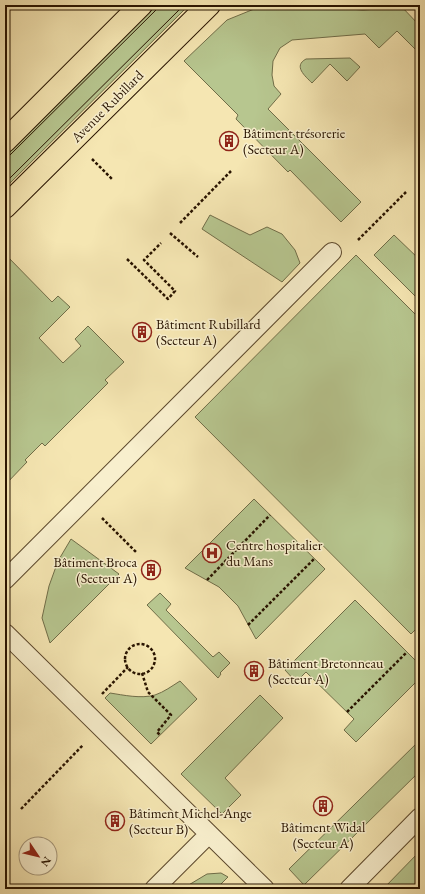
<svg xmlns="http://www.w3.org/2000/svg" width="425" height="894" viewBox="0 0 425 894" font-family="'EB Garamond',serif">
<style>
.green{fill:#b7c68f;stroke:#706d48}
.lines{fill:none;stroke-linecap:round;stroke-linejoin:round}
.lane-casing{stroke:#5c482c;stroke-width:20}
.primary-casing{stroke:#291400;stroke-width:24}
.path{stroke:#291400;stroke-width:2.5;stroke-dasharray:3 2;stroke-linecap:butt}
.lane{stroke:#f8efcd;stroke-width:18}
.primary{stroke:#f5e6b2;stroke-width:22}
.tram{stroke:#291400;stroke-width:1}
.labels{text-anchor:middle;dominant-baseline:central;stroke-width:3;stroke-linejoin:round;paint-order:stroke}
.street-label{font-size:14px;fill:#291400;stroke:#f8efcd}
.poi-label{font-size:14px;fill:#291400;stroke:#f8efcd;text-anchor:start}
</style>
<rect width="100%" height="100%" fill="#f5e6b2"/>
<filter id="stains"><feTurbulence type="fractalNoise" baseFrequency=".005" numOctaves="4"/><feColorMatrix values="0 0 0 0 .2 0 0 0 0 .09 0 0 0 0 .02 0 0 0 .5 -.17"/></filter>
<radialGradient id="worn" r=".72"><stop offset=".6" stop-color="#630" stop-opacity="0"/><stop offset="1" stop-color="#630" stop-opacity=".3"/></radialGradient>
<path class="green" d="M 157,5 L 189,5 L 5,188 L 5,157 Z
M 264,5 L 336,5 L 349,9 L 363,10 L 378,9 L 400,5 L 420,26 L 420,54 L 397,31 L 379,48 L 365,34 L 292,40 L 280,48 L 273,61 L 272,75 L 274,86 L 281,94 L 268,109 L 361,202 L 341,222 L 290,170 L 288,172 L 236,119 L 238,115 L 184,61 L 227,20 Z
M 350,58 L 360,67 L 347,81 L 330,64 L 312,83 C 305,76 293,66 306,59 Z
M 210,215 L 250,235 L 267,227 L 282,234 L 295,250 L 300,263 L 282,282 L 202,229 Z
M 394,235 L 420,260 L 420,301 L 374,255 Z
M 5,254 L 52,302 L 58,296 L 70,307 L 39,338 L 63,363 L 81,346 L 75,339 L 88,326 L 124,362 L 105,380 L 108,383 L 45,446 L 42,443 L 25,460 L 27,462 L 5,485 Z
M 356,255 L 420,319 L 420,625 L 411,634 L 195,417 Z
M 254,499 L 325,569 L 256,639 L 238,606 L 219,587 L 185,568 Z
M 71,539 L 119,574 L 50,643 L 42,618 L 49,586 L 58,561 Z
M 160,593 L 171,604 L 166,610 L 213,657 L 219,652 L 230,663 L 220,673 L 221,674 L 218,678 L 147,605 Z
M 355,600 L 420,665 L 420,678 L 356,742 L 344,730 L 354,719 L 306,672 L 296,682 L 285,670 Z
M 180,681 L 197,699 L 151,744 L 105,698 L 110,693 C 123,695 141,699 155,695 C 164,692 172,686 180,681 Z
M 260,695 L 283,718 L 225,778 L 241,795 L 222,814 L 181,774 Z
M 420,740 L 420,771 L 304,885 L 289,869 Z
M 420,851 L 420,889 L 383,889 Z
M 221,873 L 228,877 L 216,889 L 182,889 L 207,874 Z"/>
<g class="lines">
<g class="lane-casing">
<path id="lane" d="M 5,580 L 332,252
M 5,633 L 265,889
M 154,889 L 209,834
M 349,889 L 420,817"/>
</g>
<g class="primary-casing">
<path id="primary" d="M 5,141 L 141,5
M 5,207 L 209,5"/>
</g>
<path class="path" d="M 92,159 L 113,180
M 180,223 L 231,171
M 170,233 L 198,257
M 358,240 L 406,192
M 127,259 L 168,299 L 175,291 L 144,260 L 161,243
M 102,518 L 137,553
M 207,580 L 270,515
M 248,625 L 314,559
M 418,641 L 420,638
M125 659a15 15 0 1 1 30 0a15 15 0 1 1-30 0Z
M 142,673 L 148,692 L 171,715 L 157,732 L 160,735
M 102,694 L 128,667
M 347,712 L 407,652
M 21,809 L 83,745"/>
<use href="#lane" class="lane"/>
<use href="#primary" class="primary"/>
<path class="tram" d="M 5,160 L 161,5
M 5,183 L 184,5"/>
</g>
<defs>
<g id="building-ring" transform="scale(1)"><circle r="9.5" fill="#f8efcd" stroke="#8f2418" stroke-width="1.5"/><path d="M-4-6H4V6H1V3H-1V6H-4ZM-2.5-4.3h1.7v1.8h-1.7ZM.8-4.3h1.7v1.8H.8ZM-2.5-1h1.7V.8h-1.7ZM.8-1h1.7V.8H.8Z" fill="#8f2418"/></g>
<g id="hospital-ring" transform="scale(1)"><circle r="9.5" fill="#f8efcd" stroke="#8f2418" stroke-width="1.5"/><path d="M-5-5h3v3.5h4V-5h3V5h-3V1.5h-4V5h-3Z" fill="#8f2418"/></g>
</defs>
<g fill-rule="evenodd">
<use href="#building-ring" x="229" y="141"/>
<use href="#building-ring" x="142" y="332"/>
<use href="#hospital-ring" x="212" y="553"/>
<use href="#building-ring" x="151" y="570"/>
<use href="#building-ring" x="254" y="671"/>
<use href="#building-ring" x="323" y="806"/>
<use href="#building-ring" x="115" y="821"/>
</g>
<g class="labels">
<g class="street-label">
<text transform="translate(107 106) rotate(-45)">Avenue Rubillard</text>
</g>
<g class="poi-label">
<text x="243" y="133">Bâtiment trésorerie<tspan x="243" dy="16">(Secteur A)</tspan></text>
<text x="156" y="324">Bâtiment Rubillard<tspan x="156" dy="16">(Secteur A)</tspan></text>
<text x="226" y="545">Centre hospitalier<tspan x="226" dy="16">du Mans</tspan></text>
<text x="137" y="562" text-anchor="end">Bâtiment Broca<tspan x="137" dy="16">(Secteur A)</tspan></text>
<text x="268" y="663">Bâtiment Bretonneau<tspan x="268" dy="16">(Secteur A)</tspan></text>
<text x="129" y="813">Bâtiment Michel-Ange<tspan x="129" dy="16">(Secteur B)</tspan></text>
<text x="323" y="827" text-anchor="middle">Bâtiment Widal<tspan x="323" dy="16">(Secteur A)</tspan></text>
</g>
</g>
<rect width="425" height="894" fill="none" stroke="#f5e6b2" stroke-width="20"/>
<rect x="6" y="6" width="413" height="882" fill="none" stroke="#291400" stroke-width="2"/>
<rect x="10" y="10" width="405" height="874" fill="none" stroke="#291400"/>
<g transform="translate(38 856) rotate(125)"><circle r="19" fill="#f8efcd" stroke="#a5977b"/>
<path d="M0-3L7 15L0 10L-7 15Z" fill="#8f2418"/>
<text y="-6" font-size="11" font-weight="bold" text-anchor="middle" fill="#291400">N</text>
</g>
<rect width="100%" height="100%" filter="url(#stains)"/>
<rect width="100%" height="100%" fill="url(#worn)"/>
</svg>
